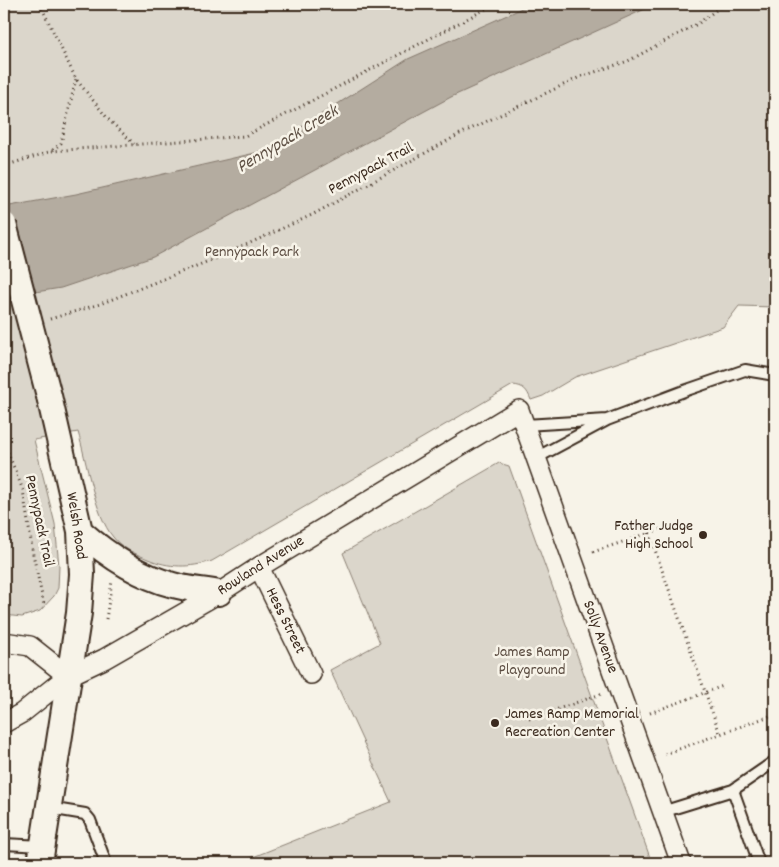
<svg xmlns="http://www.w3.org/2000/svg" width="779" height="867" viewBox="0 0 779 867" font-family="Dekko,sans-serif">
<style>
.green{fill:#dbd6cb;stroke:#8b8074}
.water{fill:#b4aca0;stroke:#84786c}
.lines{fill:none;stroke-linecap:round;stroke-linejoin:round}
.service-casing{stroke:#3b2a1e;stroke-width:14}
.minor-casing{stroke:#3b2a1e;stroke-width:22}
.tertiary-casing{stroke:#3b2a1e;stroke-width:28}
.path{stroke:#3b2a1e;stroke-width:3;stroke-dasharray:1 4;stroke-linecap:butt}
.service{stroke:#f7f3e8;stroke-width:10}
.minor{stroke:#f7f3e8;stroke-width:19}
.tertiary{stroke:#f7f3e8;stroke-width:24}
.tertiary-bridge-casing{stroke:#3b2a1e;stroke-width:28;stroke-linecap:butt}
.tertiary-bridge{stroke:#f7f3e8;stroke-width:24}
.poi-dot{fill:#3b2a1e;stroke:#f7f3e8;stroke-width:2}
.labels{text-anchor:middle;dominant-baseline:central;stroke-width:5;stroke-linejoin:round;paint-order:stroke}
.street-label{font-size:16px;fill:#3b2a1e;stroke:#f7f3e8}
.park-label{font-size:16px;fill:#5b4c41;stroke:#f7f3e8}
.poi-label{font-size:16px;fill:#3b2a1e;stroke:#f7f3e8;text-anchor:end}
.water-label{font-size:18px;font-style:italic;fill:#5f5145;stroke:#f7f3e8}
</style>
<rect width="100%" height="100%" fill="#f7f3e8"/>
<filter id="ink" filterUnits="userSpaceOnUse"><feTurbulence type="fractalNoise" baseFrequency=".02" numOctaves="2"/><feDisplacementMap in="SourceGraphic" scale="10" xChannelSelector="R" yChannelSelector="G"/><feConvolveMatrix kernelMatrix="1 2 1 2 8 2 1 2 1" color-interpolation-filters="sRGB"/></filter>
<g filter="url(#ink)">
<path class="green" d="M 4,4 L 775,4 L 775,307 L 739,306 L 723,327 L 575,377 L 543,396 L 531,400 C 527,390 524,386 513,385 L 212,561 C 190,568 169,568 148,559 C 136,554 121,548 113,537 C 95,516 86,459 78,432 L 34,440 L 55,524 L 59,566 L 58,588 L 54,596 L 40,611 L 22,617 L 4,615 Z
M 499,463 L 509,466 L 652,863 L 238,863 L 391,802 L 330,670 L 380,643 L 343,553 Z"/>
<path class="water" d="M 529,4 L 656,4 L 451,97 L 153,257 L 61,288 L 4,297 L 4,207 L 76,194 L 264,151 L 408,59 L 514,12 Z"/>
<g class="lines">
<g class="service-casing">
<path id="service" d="M 607,420 L 684,391 L 745,370 L 775,375
M 525,425 L 607,420 L 536,458
M 733,790 L 759,863
M 49,808 L 85,814 L 90,820 L 106,863
M 662,812 L 733,790 L 775,761
M 4,844 L 43,846"/>
</g>
<g class="minor-casing">
<path id="minor" d="M 259,567 L 311,674
M 4,642 L 30,646 L 68,676
M 4,723 L 22,713 L 68,676 L 104,659 L 219,593 L 259,567 L 519,410 L 681,863"/>
</g>
<g class="tertiary-casing">
<path id="tertiary" d="M 80,531 C 106,554 138,576 173,585 C 188,589 203,590 219,593
M 40,863 L 79,613 L 82,574 L 80,531 L 49,396"/>
</g>
<path class="path" d="M 40,4 L 76,79 L 108,119 L 134,144
M 53,150 L 61,143 L 76,79
M 4,166 L 52,151 L 245,136 L 495,4
M 50,319 L 100,304 L 219,257 L 312,215 L 460,134 L 580,77 L 628,61 L 699,23 L 724,4
M 4,443 L 23,490 L 33,554 L 44,605
M 649,533 L 720,734
M 593,552 L 661,529
M 106,619 L 112,581
M 650,713 L 723,686
M 529,719 L 601,694
M 665,754 L 775,714"/>
<use href="#service" class="service"/>
<use href="#minor" class="minor"/>
<use href="#tertiary" class="tertiary"/>
<g class="tertiary-bridge-casing">
<path id="tertiary-bridge" d="M 4,224 L 49,396"/>
</g>
<use href="#tertiary-bridge" class="tertiary-bridge"/>
</g>
</g>
<g class="poi-dot">
<circle cx="703" cy="535" r="5"/>
<circle cx="495" cy="723" r="5"/>
</g>
<g class="labels">
<g class="street-label">
<text transform="translate(371 169) rotate(-28)">Pennypack Trail</text>
<text transform="translate(39 521) rotate(78)">Pennypack Trail</text>
<text transform="translate(76 526) rotate(81)">Welsh Road</text>
<text transform="translate(261 566) rotate(-32)">Rowland Avenue</text>
<text transform="translate(285 621) rotate(64)">Hess Street</text>
<text transform="translate(600 637) rotate(70)">Solly Avenue</text>
</g>
<g class="park-label">
<text x="252" y="252">Pennypack Park</text>
<text x="532" y="652">James Ramp<tspan x="532" dy="18">Playground</tspan></text>
</g>
<g class="poi-label">
<text x="693" y="526">Father Judge<tspan x="693" dy="18">High School</tspan></text>
<text x="505" y="714" text-anchor="start">James Ramp Memorial<tspan x="505" dy="18">Recreation Center</tspan></text>
</g>
<g class="water-label">
<text transform="translate(288 140) rotate(-31)">Pennypack Creek</text>
</g>
</g>
<rect width="779" height="867" fill="none" stroke="#f7f3e8" stroke-width="20"/>
<rect x="10" y="10" width="759" height="847" fill="none" stroke="#3b2a1e" stroke-width="2" filter="url(#ink)"/>
</svg>
